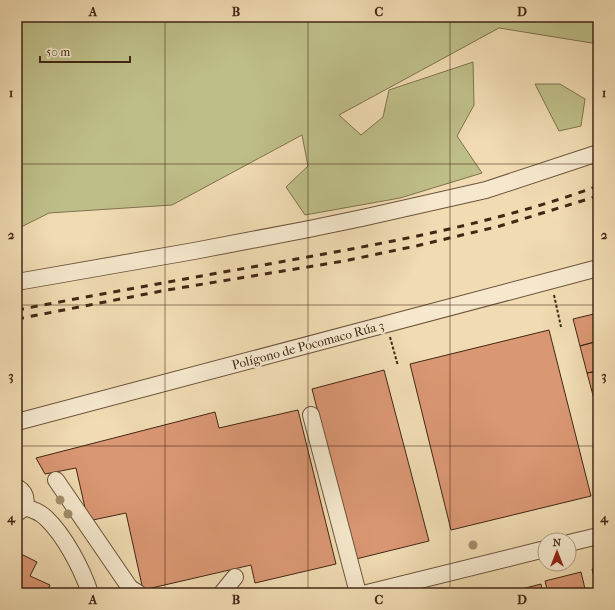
<svg xmlns="http://www.w3.org/2000/svg" width="615" height="610" viewBox="0 0 615 610" font-family="'IM FELL French Canon',serif">
<style>
.green{fill:#bebe88;stroke:#80724e}
.building{fill:#da9773;stroke:#422714}
.lines{fill:none;stroke-linecap:round;stroke-linejoin:round}
.minor-casing{stroke:#6e543c;stroke-width:18}
.path{stroke:#422714;stroke-width:2;stroke-dasharray:3 2;stroke-linecap:butt}
.minor{stroke:#f5e8cd;stroke-width:16}
.rail{stroke:#422714;stroke-width:3;stroke-dasharray:7 7;stroke-linecap:butt}
.tree{fill:#a18d6b}
.grid{fill:none;stroke:#422714;stroke-width:1;stroke-opacity:0.55}
.labels{text-anchor:middle;dominant-baseline:central;stroke-width:4;stroke-linejoin:round;paint-order:stroke}
.street-label{font-size:13px;fill:#422714;stroke:#f5e8cd}
.neatline{fill:none;stroke:#422714;stroke-width:1.5}
.grid-label{font-size:13px;text-anchor:middle;font-weight:bold;fill:#422714}
</style>
<rect width="100%" height="100%" fill="#f0dbb2"/>
<filter id="stains"><feTurbulence type="fractalNoise" baseFrequency=".005" numOctaves="4"/><feColorMatrix values="0 0 0 0 .2 0 0 0 0 .09 0 0 0 0 .02 0 0 0 .5 -.17"/></filter>
<radialGradient id="worn" r=".72"><stop offset=".6" stop-color="#630" stop-opacity="0"/><stop offset="1" stop-color="#630" stop-opacity=".3"/></radialGradient>
<path class="green" d="M 17,17 L 598,17 L 598,44 L 499,28 L 339,115 L 361,135 L 383,117 L 389,90 L 473,62 L 474,105 L 457,136 L 482,173 L 400,198 L 305,215 L 286,187 L 308,166 L 302,135 L 172,205 L 49,213 L 17,229 Z
M 535,84 L 560,84 L 585,99 L 581,126 L 559,131 Z"/>
<path class="building" d="M 598,313 L 598,341 L 580,346 L 573,319 Z
M 549,330 L 591,496 L 451,530 L 410,364 Z
M 598,341 L 598,371 L 587,373 L 580,346 Z
M 384,370 L 429,541 L 356,559 L 312,389 Z
M 598,371 L 598,398 L 594,399 L 587,373 Z
M 598,398 L 598,417 L 594,399 Z
M 298,410 L 336,564 L 255,583 L 251,565 L 143,590 L 126,513 L 88,521 L 76,468 L 45,474 L 36,458 L 215,412 L 219,428 Z
M 17,552 L 37,562 L 30,576 L 50,585 L 46,593 L 17,593 Z
M 598,568 L 598,593 L 592,569 Z
M 581,572 L 586,593 L 548,593 L 545,581 Z
M 541,584 L 543,593 L 514,593 L 514,591 Z"/>
<g class="lines">
<g class="minor-casing">
<path id="minor" d="M 17,282 L 194,251 L 309,229 L 362,218 L 486,190 L 598,153
M 311,415 L 358,593
M 17,422 L 598,268
M 56,480 L 130,588 L 138,593
M 17,487 C 28,494 29,506 17,513
M 24,507 C 32,509 40,512 46,518 C 65,536 82,569 90,593
M 569,543 L 598,536
M 222,593 L 235,577
M 367,593 L 545,549"/>
</g>
<path class="path" d="M 554,295 L 561,327
M 390,337 L 398,366"/>
<use href="#minor" class="minor"/>
<path class="rail" d="M 17,310 C 95,295 173,281 252,267 C 368,246 486,227 598,186
M 17,319 L 167,290 L 344,261 L 416,246 L 500,226 L 598,196"/>
</g>
<g class="tree">
<circle cx="60" cy="500" r="4.5"/>
<circle cx="68" cy="514" r="4.5"/>
<circle cx="473" cy="545" r="4.5"/>
</g>
<path class="grid" d="M 165,17 L 165,593M 308,17 L 308,593M 450,17 L 450,593M 17,164 L 598,164M 17,305 L 598,305M 17,446 L 598,446"/>
<g class="labels">
<g class="street-label">
<text transform="translate(308 345) rotate(-15)">Polígono de Pocomaco Rúa 3</text>
</g>
</g>
<rect width="615" height="610" fill="none" stroke="#f0dbb2" stroke-width="44"/>
<g transform="translate(557 552)"><circle r="19" fill="#f5e8cd" stroke="#ad9b83"/>
<path d="M0-3L7 15L0 10L-7 15Z" fill="#8f2418"/>
<text y="-6" font-size="11" font-weight="bold" text-anchor="middle" fill="#422714">N</text>
</g>
<path d="M40 56v6h90v-6" fill="none" stroke="#422714" stroke-width="2"/>
<text x="46" y="56" font-size="12" fill="#422714" stroke="#f5e8cd" stroke-width="3" paint-order="stroke">50 m</text>
<rect x="22" y="22" width="571" height="566" class="neatline"/>
<g class="grid-label">
<text x="93" y="16">A</text>
<text x="236" y="16">B</text>
<text x="379" y="16">C</text>
<text x="522" y="16">D</text>
<text x="11" y="97">1</text>
<text x="604" y="97">1</text>
<text x="11" y="239">2</text>
<text x="604" y="239">2</text>
<text x="11" y="380">3</text>
<text x="604" y="380">3</text>
<text x="11" y="522">4</text>
<text x="604" y="522">4</text>
<text x="93" y="604">A</text>
<text x="236" y="604">B</text>
<text x="379" y="604">C</text>
<text x="522" y="604">D</text>
</g>
<rect width="100%" height="100%" filter="url(#stains)"/>
<rect width="100%" height="100%" fill="url(#worn)"/>
</svg>
